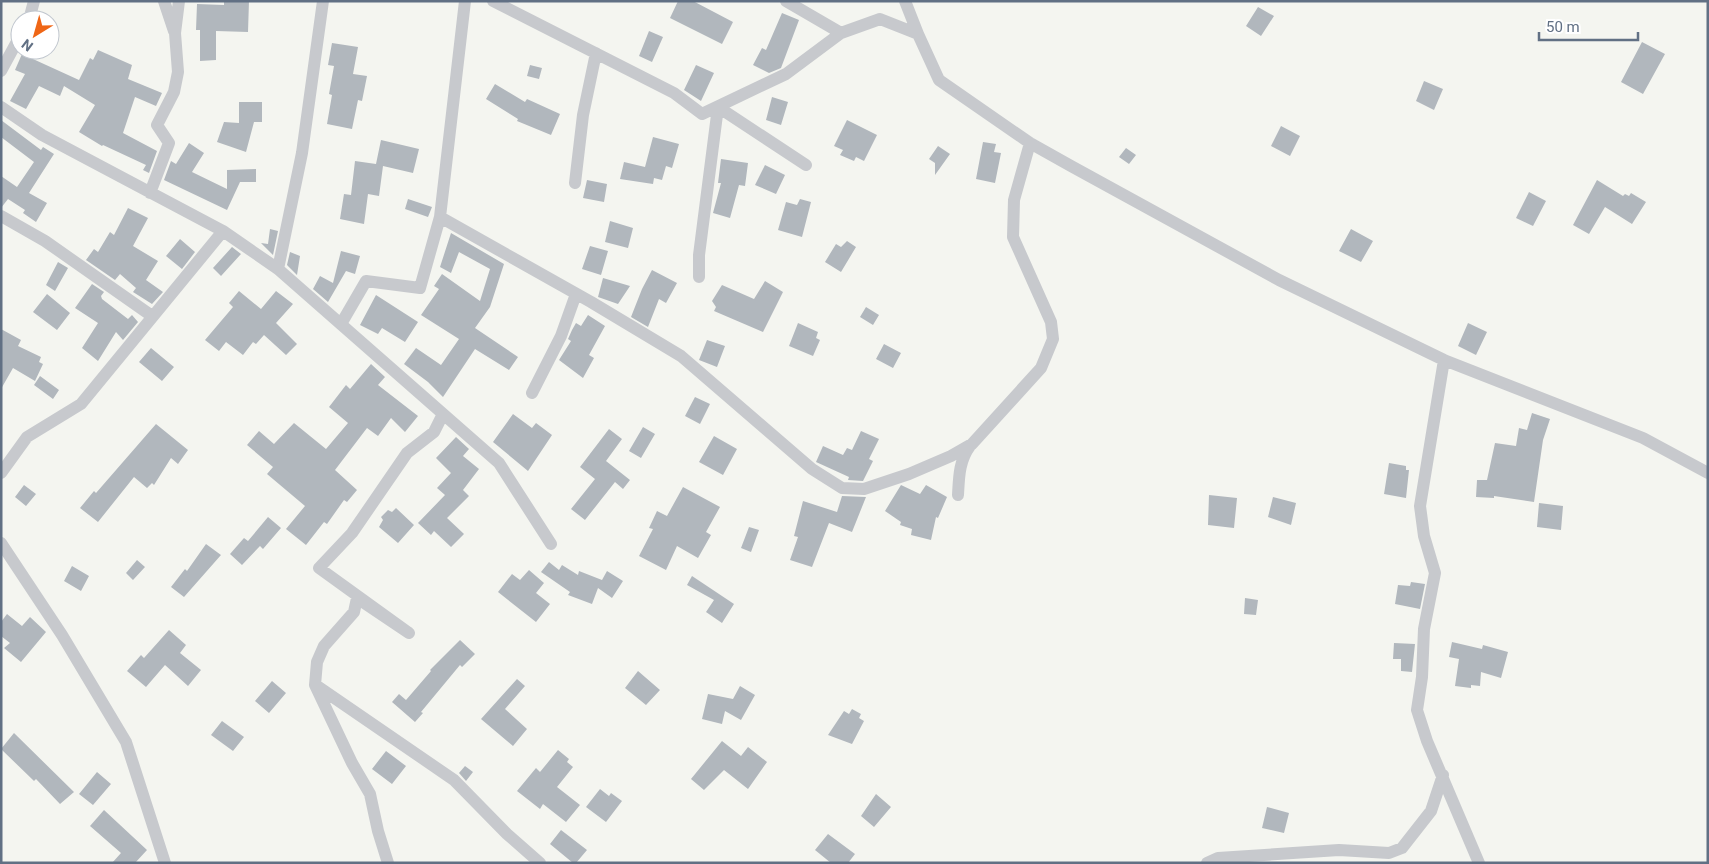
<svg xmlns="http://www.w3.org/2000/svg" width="1709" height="864" viewBox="0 0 1709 864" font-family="Roboto,sans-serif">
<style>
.building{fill:#b1b7bd}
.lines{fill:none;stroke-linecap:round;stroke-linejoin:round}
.street{stroke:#c7c9cd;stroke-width:12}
</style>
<rect width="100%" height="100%" fill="#f4f5f0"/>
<path class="building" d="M 224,1 L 249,1 L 248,32 L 216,31 L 216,60 L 200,61 L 200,30 L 196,30 L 197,4 L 224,5 Z
M 678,1 L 693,1 L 733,22 L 722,44 L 670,18 Z
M 1258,7 L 1274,16 L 1261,36 L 1246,26 Z
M 782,13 L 799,20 L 781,68 L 769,73 L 753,65 L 762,48 L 766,50 Z
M 649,31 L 663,37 L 652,62 L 639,56 Z
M 1642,42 L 1665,54 L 1643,94 L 1621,82 Z
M 332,43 L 358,47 L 353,74 L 367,76 L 362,101 L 358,100 L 352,129 L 327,124 L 332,95 L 329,94 L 334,66 L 328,65 Z
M 98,50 L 132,65 L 128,79 L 162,93 L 156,106 L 135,97 L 123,133 L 157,151 L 149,173 L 143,170 L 146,165 L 103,145 L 102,146 L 79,132 L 95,105 L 64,86 L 60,96 L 39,86 L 26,109 L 10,101 L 25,74 L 15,70 L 22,54 L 79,80 L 90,58 L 93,60 Z
M 530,65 L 542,68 L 539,79 L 527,76 Z
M 696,65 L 714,73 L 701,101 L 684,90 Z
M 1424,81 L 1443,89 L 1434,110 L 1416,101 Z
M 495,84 L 525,102 L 527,99 L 560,114 L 551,135 L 517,121 L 518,119 L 486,99 Z
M 772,97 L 788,102 L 781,125 L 766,120 Z
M 239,102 L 262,102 L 262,122 L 254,122 L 246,152 L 217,142 L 224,122 L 239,123 Z
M 1,120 L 41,150 L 43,147 L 54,154 L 29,193 L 47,203 L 36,222 L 23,213 L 25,210 L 8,199 L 1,208 L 1,176 L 17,187 L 34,162 L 1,137 Z
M 847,120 L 877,135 L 864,161 L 856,157 L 854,161 L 840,155 L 843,150 L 834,146 Z
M 1281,126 L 1300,136 L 1290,156 L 1271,146 Z
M 653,137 L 679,144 L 672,168 L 666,166 L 662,180 L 654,178 L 653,184 L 620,179 L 624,162 L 645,167 Z
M 381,140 L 419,149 L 413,173 L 383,166 L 379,196 L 368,194 L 364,224 L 340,219 L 344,194 L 351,195 L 355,161 L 376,164 Z
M 983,142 L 996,144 L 994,152 L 1001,153 L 995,183 L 976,179 Z
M 189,143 L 204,153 L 192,172 L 227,189 L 227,170 L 256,169 L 256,182 L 240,182 L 227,210 L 164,180 L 171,161 L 176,164 Z
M 938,146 L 950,154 L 935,175 L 935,163 L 929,159 Z
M 1126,148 L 1136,155 L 1129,164 L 1119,157 Z
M 721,159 L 748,163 L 745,186 L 739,185 L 730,218 L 713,213 L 721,183 L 718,183 Z
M 765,165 L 785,175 L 776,194 L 755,185 Z
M 587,180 L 607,184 L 604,202 L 583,198 Z
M 1597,180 L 1623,196 L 1625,194 L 1629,196 L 1631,193 L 1646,202 L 1632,224 L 1605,207 L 1589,234 L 1573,225 Z
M 1529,192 L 1546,201 L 1533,226 L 1516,218 Z
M 408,199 L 432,207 L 428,217 L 405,209 Z
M 800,199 L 811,202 L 802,237 L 778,230 L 786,202 L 797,205 Z
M 128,208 L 148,218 L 133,246 L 158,261 L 146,280 L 163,292 L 152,304 L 133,292 L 136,288 L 120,274 L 115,280 L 86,260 L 94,249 L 98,252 L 110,232 L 114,235 Z
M 610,221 L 633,228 L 628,248 L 605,242 Z
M 270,229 L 278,231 L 273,255 L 261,243 L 268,244 Z
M 1351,229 L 1373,241 L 1361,262 L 1339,251 Z
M 451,233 L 504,264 L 490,307 L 475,328 L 518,357 L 509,370 L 475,349 L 443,397 L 428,382 L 404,364 L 416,348 L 441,365 L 459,339 L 421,315 L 439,289 L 434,286 L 442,274 L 480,301 L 490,269 L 459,252 L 451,273 L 440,267 Z
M 180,239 L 195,252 L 182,269 L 166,256 Z
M 847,241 L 856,247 L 841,272 L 825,262 L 836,244 L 841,247 Z
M 590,246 L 608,251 L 601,275 L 582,269 Z
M 232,247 L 241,254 L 221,276 L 213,268 Z
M 341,251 L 360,256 L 355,274 L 346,271 L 328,302 L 313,289 L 320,276 L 333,283 Z
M 290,252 L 300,256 L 297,275 L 287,265 Z
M 58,262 L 68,268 L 55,291 L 46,285 Z
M 652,270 L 677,283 L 666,303 L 659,299 L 648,327 L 631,317 L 642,289 Z
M 603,278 L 630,286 L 618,304 L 598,297 Z
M 765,281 L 783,292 L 763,332 L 714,311 L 716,307 L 712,301 L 722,285 L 754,299 Z
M 92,284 L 104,292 L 101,296 L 102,299 L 128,319 L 132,315 L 138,322 L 123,340 L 116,332 L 98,361 L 82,348 L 98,323 L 75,308 Z
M 239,291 L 261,309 L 276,291 L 293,304 L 276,323 L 297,344 L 286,355 L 264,335 L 256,344 L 253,342 L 243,355 L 226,342 L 219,351 L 205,340 L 233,307 L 229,303 Z
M 47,294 L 70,313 L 57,330 L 33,312 Z
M 376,295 L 418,322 L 405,342 L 382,328 L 378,334 L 360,325 Z
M 866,307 L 879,315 L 873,325 L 860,317 Z
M 588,315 L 605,326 L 589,355 L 594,358 L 583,378 L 559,360 L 571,341 L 568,339 L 572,330 L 576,323 L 581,326 Z
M 798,323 L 818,332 L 816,338 L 820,340 L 813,356 L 789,346 Z
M 1468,323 L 1487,332 L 1476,355 L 1458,346 Z
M 1,329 L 21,340 L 18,346 L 41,357 L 39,362 L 43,364 L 35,381 L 13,368 L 1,389 Z
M 707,340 L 725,346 L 717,367 L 699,360 Z
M 884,344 L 901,353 L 893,368 L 876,359 Z
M 151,348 L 174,367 L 162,381 L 139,362 Z
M 371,364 L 385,377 L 378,385 L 418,416 L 405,432 L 391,418 L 378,436 L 367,428 L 335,470 L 357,490 L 347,502 L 344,500 L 327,524 L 324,522 L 306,545 L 286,529 L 305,506 L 267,474 L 273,467 L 247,445 L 259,431 L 274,444 L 294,423 L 326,449 L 348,423 L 329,407 L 346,385 L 350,389 Z
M 40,376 L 59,390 L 53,399 L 34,385 Z
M 695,397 L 710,404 L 700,424 L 685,416 Z
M 1532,413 L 1550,419 L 1543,440 L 1534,502 L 1494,496 L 1494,498 L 1476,497 L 1477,480 L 1487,480 L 1495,443 L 1516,446 L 1519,428 L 1527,430 Z
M 513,414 L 532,428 L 536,423 L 552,435 L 528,471 L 493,442 Z
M 156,424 L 188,450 L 178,464 L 171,458 L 154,485 L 152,483 L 147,488 L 134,477 L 98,522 L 80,508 L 94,491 L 96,493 Z
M 643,427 L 655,434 L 641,458 L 629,451 Z
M 609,429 L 622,439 L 606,461 L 630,480 L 623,489 L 615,482 L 585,520 L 571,509 L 595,479 L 580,467 Z
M 861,431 L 879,439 L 869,459 L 873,461 L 863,481 L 848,480 L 849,477 L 816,462 L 823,446 L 843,455 L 847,448 L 852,450 Z
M 714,436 L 737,449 L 723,475 L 699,462 Z
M 456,437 L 469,449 L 463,456 L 479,469 L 463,490 L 469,496 L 447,518 L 464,534 L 451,547 L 434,531 L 431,535 L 418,523 L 445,495 L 437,488 L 451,473 L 436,458 Z
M 1389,463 L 1406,466 L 1406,470 L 1409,470 L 1406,498 L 1384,494 Z
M 24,485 L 36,494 L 26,506 L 15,497 Z
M 901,485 L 920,494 L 926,485 L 947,497 L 938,518 L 936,517 L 931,540 L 911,535 L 912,529 L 900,525 L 901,522 L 885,511 Z
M 683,487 L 720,507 L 706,532 L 711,535 L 698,558 L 677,546 L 666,570 L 639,556 L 653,529 L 649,528 L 657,511 L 667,516 Z
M 1209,495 L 1237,498 L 1234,528 L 1208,525 Z
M 842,496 L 866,497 L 852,532 L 829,523 L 812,567 L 790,560 L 798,537 L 794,536 L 803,501 L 837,512 Z
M 1273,497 L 1296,503 L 1291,525 L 1268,517 Z
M 1539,503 L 1563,506 L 1561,530 L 1537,527 Z
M 396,508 L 414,525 L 398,543 L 379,527 L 383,520 L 381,517 L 388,510 L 392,512 Z
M 268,517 L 281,528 L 263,549 L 260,546 L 242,565 L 230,554 L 244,538 L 248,541 Z
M 749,527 L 759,530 L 751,552 L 741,548 Z
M 206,544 L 221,555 L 184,597 L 171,587 L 185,569 L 187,571 Z
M 137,560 L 145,567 L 133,580 L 126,573 Z
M 549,562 L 559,570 L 562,565 L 578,575 L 579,571 L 602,580 L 607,571 L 623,581 L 612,598 L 598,588 L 592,604 L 568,595 L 570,592 L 541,572 Z
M 72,566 L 89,576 L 81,591 L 64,581 Z
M 529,570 L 544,583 L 536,593 L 550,604 L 536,622 L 498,592 L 512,574 L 520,580 Z
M 692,576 L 734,604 L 722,623 L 706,612 L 714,600 L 687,585 Z
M 1411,582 L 1425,584 L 1420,609 L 1395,604 L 1398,585 L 1410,586 Z
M 1245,598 L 1258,600 L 1256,615 L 1244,614 Z
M 7,614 L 22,626 L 30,617 L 46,632 L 21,662 L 4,648 L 10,643 L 1,636 L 1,622 Z
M 169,630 L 186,645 L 180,653 L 201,670 L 188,686 L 165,665 L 146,687 L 127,671 L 141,655 L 144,658 Z
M 460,640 L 475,654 L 462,667 L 460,665 L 421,712 L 423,713 L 415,722 L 392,702 L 399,694 L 406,700 L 431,671 L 430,670 Z
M 1452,642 L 1482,649 L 1483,645 L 1508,652 L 1501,678 L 1481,672 L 1480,686 L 1471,685 L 1471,688 L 1455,686 L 1459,659 L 1449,657 Z
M 1394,643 L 1415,644 L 1412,672 L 1401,671 L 1401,659 L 1393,659 Z
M 638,671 L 660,690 L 646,705 L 625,688 Z
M 517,679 L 525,686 L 505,709 L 527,729 L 513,746 L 481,719 Z
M 272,681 L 286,693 L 269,713 L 255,701 Z
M 740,686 L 755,695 L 741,720 L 725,711 L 722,724 L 702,719 L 708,694 L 733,699 Z
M 852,709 L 861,714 L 859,718 L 864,721 L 852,744 L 828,735 L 844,711 L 849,714 Z
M 222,721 L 244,737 L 233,751 L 211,735 Z
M 14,733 L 74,792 L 60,804 L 36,779 L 34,781 L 1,749 Z
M 722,741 L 741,756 L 748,747 L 767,762 L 748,789 L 724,770 L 704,790 L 691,779 Z
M 558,750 L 569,759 L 567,762 L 573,767 L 557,787 L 580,805 L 566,822 L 543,804 L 540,809 L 517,791 L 536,768 L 540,772 Z
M 386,751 L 406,766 L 392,784 L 372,769 Z
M 465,766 L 473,772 L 466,781 L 459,773 Z
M 97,772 L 111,784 L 93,805 L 79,794 Z
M 600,789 L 609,796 L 611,793 L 622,801 L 606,822 L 586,807 Z
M 876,794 L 891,807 L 874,827 L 861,816 Z
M 1267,807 L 1289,813 L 1284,833 L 1262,828 Z
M 104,810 L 147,850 L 135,863 L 112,863 L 121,853 L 90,826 Z
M 561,830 L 587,850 L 576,863 L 573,863 L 550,844 Z
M 828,834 L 855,854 L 848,863 L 831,863 L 815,850 Z"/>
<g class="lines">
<path class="street" d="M 164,1 L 174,31
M 493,1 L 674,93 L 702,114 L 786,74 L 841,33
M 786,1 L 841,33 L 880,19 L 918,34 L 939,80 L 1030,143 L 1071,166 L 1279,280 L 1444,360 L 1643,438 L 1708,473
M 905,1 L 918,34
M 29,20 L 34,1
M 1,71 L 20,36
M 1,107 L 42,135 L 223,231 L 278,269 L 499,463 L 551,544
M 575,183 L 583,115 L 596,53
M 150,193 L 169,143 L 157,125 L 174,92 L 178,72 L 175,33 L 179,1
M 1,216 L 45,241 L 152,316
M 440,217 L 591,302 L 681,356 L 812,469 L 842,488 L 864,489 L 909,474 L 951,456 L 972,444 L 1041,368 L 1053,339 L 1051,322 L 1013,237 L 1014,200 L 1030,143
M 278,269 L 302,153 L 323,1
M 699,277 L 699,255 L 718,107 L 806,165
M 341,324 L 366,281 L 420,288 L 440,217 L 465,1
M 1444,360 L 1420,506 L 1424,536 L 1435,573 L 1424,629 L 1422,677 L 1417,710 L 1427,741 L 1479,863
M 532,393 L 561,336 L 576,294
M 1,473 L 27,437 L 81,404 L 223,231
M 958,495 C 959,477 959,461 970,446
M 1,543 L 62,635 L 126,742 L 165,863
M 317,686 L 454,780 L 507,834 L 540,863
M 388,863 L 378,831 L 370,794 L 352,763 L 315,685 L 317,662 L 324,646 L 354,612 L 357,598 L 409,633 L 319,568 L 352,533 L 407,453 L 434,432 L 443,414
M 1207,863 L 1218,858 L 1339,850 L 1389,853 L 1402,848 L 1431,811 L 1443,775"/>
</g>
<rect width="1709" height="864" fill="none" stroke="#617084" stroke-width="5"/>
<g transform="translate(35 35) rotate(217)"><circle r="24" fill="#ffffff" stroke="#c0c6ce"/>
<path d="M0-4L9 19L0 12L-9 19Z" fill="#ef6616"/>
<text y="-8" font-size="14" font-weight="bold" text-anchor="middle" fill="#617084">N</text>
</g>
<path d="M1539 32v8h99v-8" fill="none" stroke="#617084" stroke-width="2.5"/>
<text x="1546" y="32" font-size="15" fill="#617084" stroke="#ffffff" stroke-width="4" paint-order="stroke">50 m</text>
</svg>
